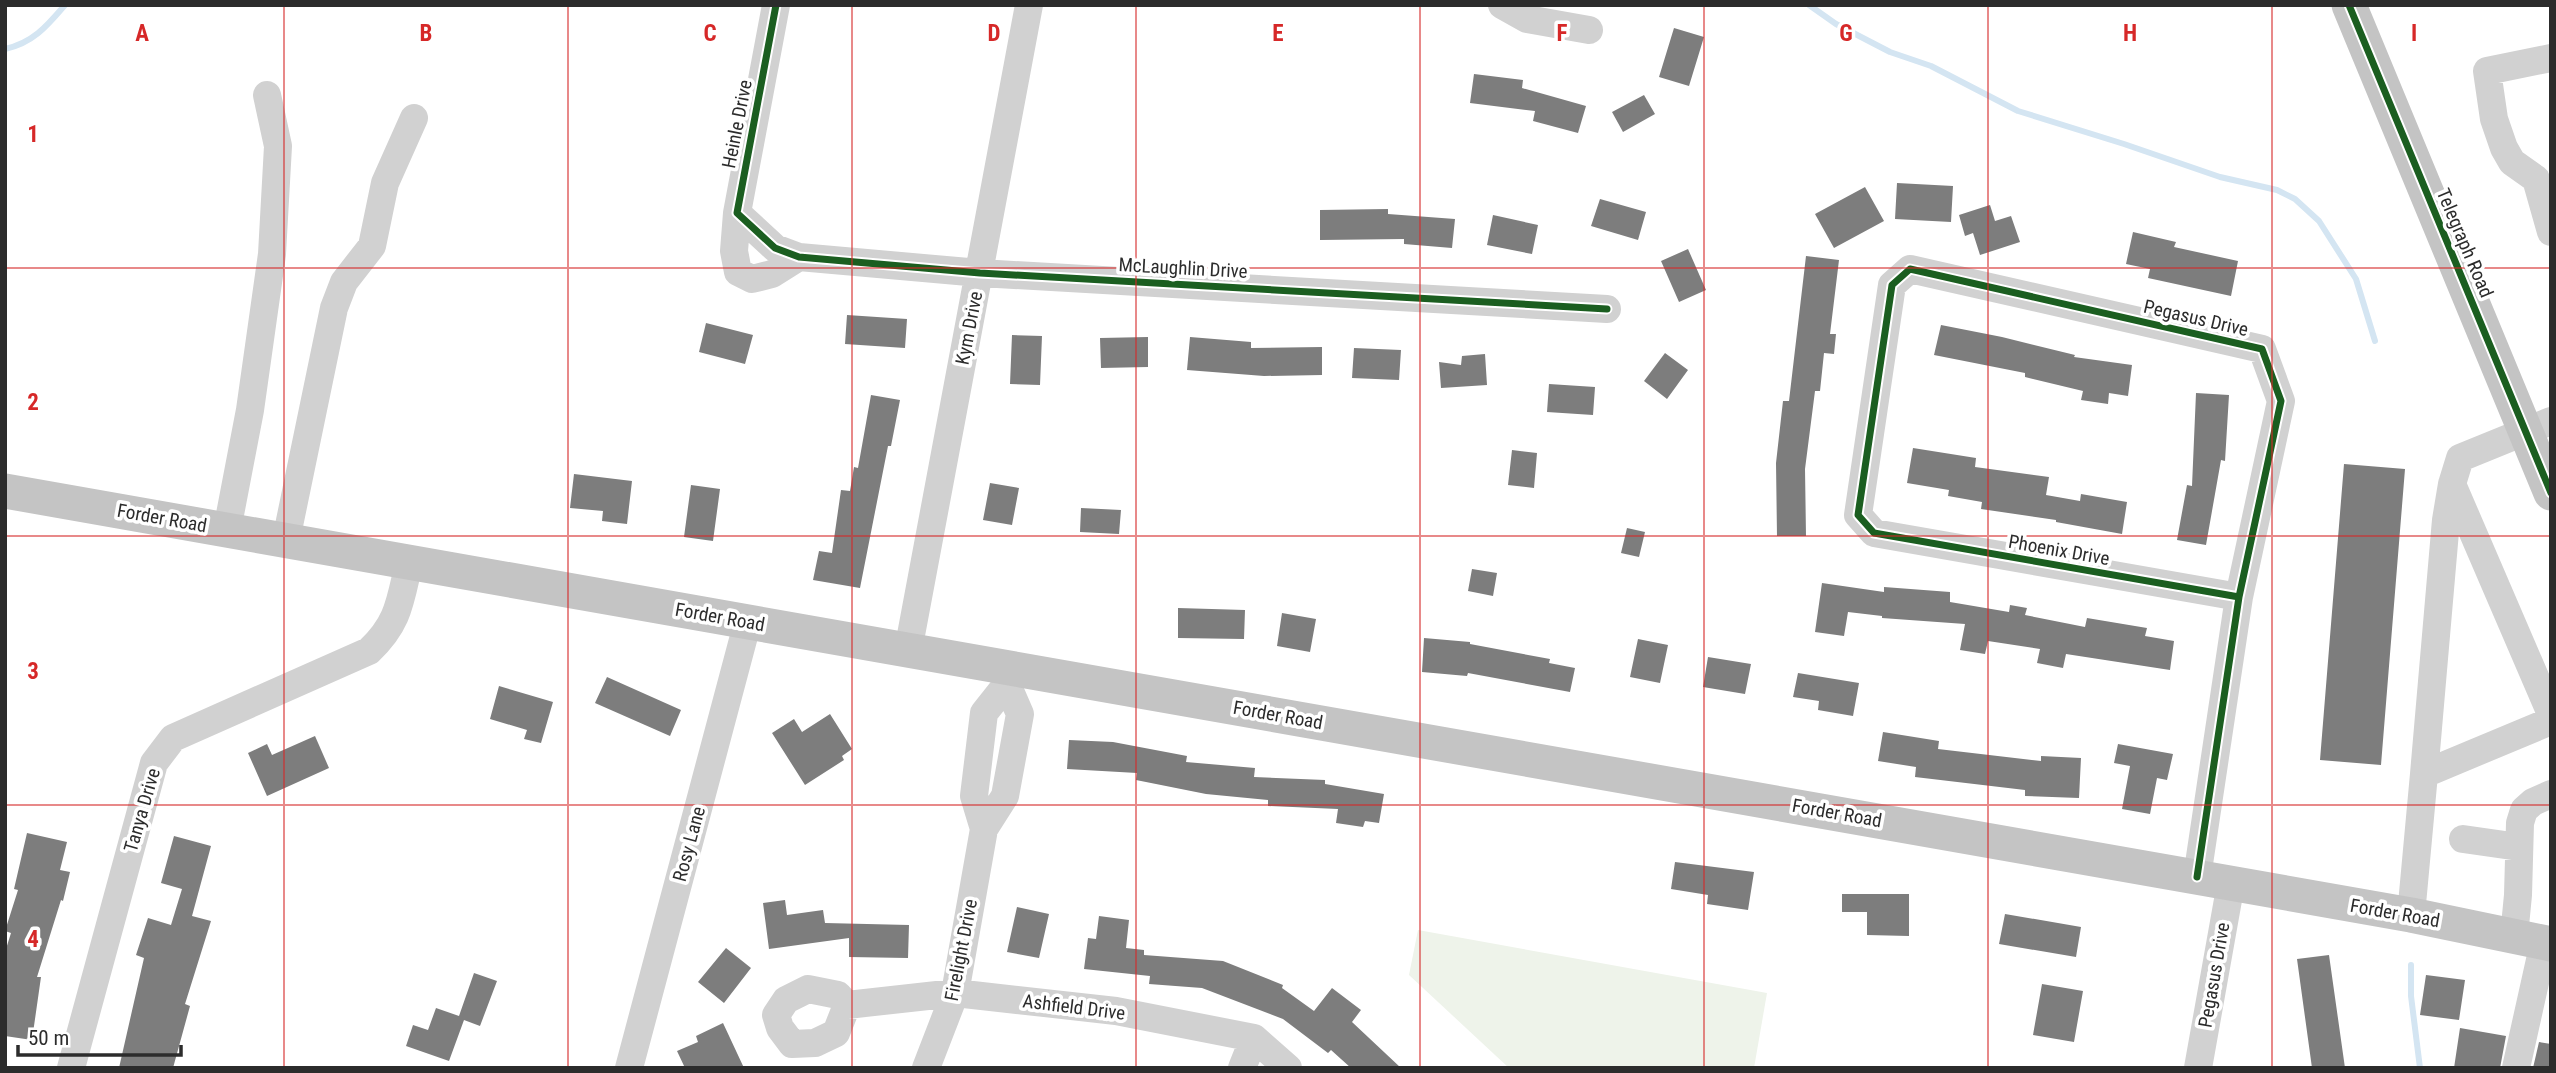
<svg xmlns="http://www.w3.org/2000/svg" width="2556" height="1073" viewBox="0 0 2556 1073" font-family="'Roboto Condensed',sans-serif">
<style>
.green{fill:#eef3ea}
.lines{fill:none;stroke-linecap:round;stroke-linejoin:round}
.stream{stroke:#d4e5f2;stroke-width:6}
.building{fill:#7d7d7d}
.minor{stroke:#d1d1d1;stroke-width:28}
.major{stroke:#c4c4c4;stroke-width:35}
.cycleway-casing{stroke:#fff;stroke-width:11}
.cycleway{stroke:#1b5e20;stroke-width:7}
.grid{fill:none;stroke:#d62828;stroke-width:2;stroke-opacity:0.55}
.labels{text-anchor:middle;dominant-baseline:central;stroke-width:7;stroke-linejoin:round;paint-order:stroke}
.street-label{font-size:19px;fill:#2c2c2c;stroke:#fff}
.grid-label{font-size:23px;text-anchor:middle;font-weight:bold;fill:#d62828;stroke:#fff;stroke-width:7;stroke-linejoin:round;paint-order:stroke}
</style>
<rect width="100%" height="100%" fill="#fff"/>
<path class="green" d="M 1418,930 L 1767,993 L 1754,1068 L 1509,1068 L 1409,975 Z"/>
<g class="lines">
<path class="stream" d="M 1809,5 L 1836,24 L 1890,52 L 1931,66 L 2018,111 L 2124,144 L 2220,177 L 2277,190 L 2295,199 L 2319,221 L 2356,279 L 2375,341
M 5,49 C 33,43 47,26 65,5
M 2411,965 L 2411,996 L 2420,1068"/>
</g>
<path class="building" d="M 1674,28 L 1704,37 L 1689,86 L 1659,77 Z
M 1474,74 L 1523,80 L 1522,88 L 1586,106 L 1578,133 L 1533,121 L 1535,111 L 1470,103 Z
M 1644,95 L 1655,114 L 1623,132 L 1612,112 Z
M 1897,183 L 1953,186 L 1951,222 L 1895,219 Z
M 1865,187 L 1884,221 L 1834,248 L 1815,214 Z
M 1600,199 L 1646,212 L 1638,240 L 1591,226 Z
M 1990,205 L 1995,221 L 2011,216 L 2020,242 L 1980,255 L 1973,233 L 1965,236 L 1959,215 Z
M 1388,209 L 1388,214 L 1455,219 L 1452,248 L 1404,244 L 1404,239 L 1320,240 L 1320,210 Z
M 1493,215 L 1538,225 L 1532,254 L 1487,245 Z
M 2133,232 L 2176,242 L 2174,247 L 2238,261 L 2231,296 L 2148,278 L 2150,269 L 2126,264 Z
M 1688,249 L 1706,290 L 1679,302 L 1661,261 Z
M 1806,256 L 1839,260 L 1830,334 L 1836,334 L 1834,354 L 1824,353 L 1820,391 L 1815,391 L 1805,469 L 1806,536 L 1777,536 L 1776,463 L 1783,401 L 1789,401 Z
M 847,315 L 907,319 L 905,348 L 845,344 Z
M 706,323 L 753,335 L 745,364 L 699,352 Z
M 1941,325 L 2002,337 L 2075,355 L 2074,357 L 2132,365 L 2128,396 L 2109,393 L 2108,404 L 2081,400 L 2083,391 L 2025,377 L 2025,373 L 1934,355 Z
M 1012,335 L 1042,336 L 1040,385 L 1010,384 Z
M 1148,337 L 1148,367 L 1101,368 L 1100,338 Z
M 1190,337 L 1251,342 L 1251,348 L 1322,347 L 1322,375 L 1264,376 L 1187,370 Z
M 1354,348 L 1401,350 L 1399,380 L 1352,378 Z
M 1665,353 L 1688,370 L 1667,399 L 1644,381 Z
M 1485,354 L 1487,385 L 1441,388 L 1439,362 L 1461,365 L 1462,356 Z
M 1549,384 L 1595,387 L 1593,415 L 1547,412 Z
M 2196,393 L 2229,395 L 2225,461 L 2221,460 L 2206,545 L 2177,540 L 2187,485 L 2192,486 Z
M 871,395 L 900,400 L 891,446 L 888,446 L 860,588 L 813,580 L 819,551 L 832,553 L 841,490 L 850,491 L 854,467 L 858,468 Z
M 1913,448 L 1976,458 L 1975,467 L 2049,477 L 2046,495 L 2080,501 L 2081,494 L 2127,502 L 2122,534 L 2056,522 L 2056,520 L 1981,509 L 1982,502 L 1948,496 L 1949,490 L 1907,483 Z
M 1512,450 L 1537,453 L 1534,488 L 1508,485 Z
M 2344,464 L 2405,469 L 2381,765 L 2320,760 Z
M 574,474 L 632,481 L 627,524 L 602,521 L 603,511 L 570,508 Z
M 990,483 L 1019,488 L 1012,525 L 983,520 Z
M 691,485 L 720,489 L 713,541 L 684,537 Z
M 1081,508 L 1121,510 L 1119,534 L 1080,532 Z
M 1627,528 L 1645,532 L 1639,557 L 1621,553 Z
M 1472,569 L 1497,573 L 1493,596 L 1468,591 Z
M 1822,583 L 1884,592 L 1884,587 L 1950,592 L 1950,602 L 2009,612 L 2010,605 L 2027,608 L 2025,615 L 2085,627 L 2087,618 L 2147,628 L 2145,636 L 2174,641 L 2170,670 L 2066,654 L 2063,668 L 2037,663 L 2040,649 L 1988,641 L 1985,654 L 1960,650 L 1965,624 L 1882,618 L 1882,616 L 1848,612 L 1844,636 L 1815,632 Z
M 1178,608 L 1245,610 L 1244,639 L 1178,638 Z
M 1282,613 L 1316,619 L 1310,652 L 1277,646 Z
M 1424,638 L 1470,642 L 1470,644 L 1550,659 L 1549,663 L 1575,668 L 1570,692 L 1468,673 L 1467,676 L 1422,672 Z
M 1638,639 L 1668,645 L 1660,683 L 1630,677 Z
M 1708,657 L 1751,664 L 1745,694 L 1703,687 Z
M 1798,673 L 1859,683 L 1853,716 L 1818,710 L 1819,701 L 1793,697 Z
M 607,677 L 681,710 L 670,736 L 595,703 Z
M 499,686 L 553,702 L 541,743 L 524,739 L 527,730 L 490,719 Z
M 830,714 L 852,749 L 842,756 L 844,760 L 805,785 L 772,733 L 794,719 L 802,732 Z
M 1883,732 L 1939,741 L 1938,749 L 2041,761 L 2041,756 L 2081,758 L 2079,798 L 2025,796 L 2025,790 L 1915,777 L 1916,767 L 1878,761 Z
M 315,736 L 329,768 L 267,796 L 248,753 L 267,744 L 272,755 Z
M 1069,740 L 1113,742 L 1187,756 L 1186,762 L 1255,768 L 1254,777 L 1325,780 L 1325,784 L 1384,794 L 1379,823 L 1365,821 L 1363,827 L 1336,823 L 1338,809 L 1268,806 L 1268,800 L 1206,794 L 1136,780 L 1137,773 L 1067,769 Z
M 2118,744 L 2173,754 L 2167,780 L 2157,778 L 2150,814 L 2122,809 L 2130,766 L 2114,763 Z
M 27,833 L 67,842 L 60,870 L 70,872 L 63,901 L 61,900 L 37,977 L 41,977 L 32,1040 L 5,1036 L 5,952 L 11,933 L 5,931 L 18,890 L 14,889 Z
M 174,836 L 211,846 L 192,916 L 211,921 L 185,1004 L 190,1006 L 173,1068 L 119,1068 L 144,958 L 136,955 L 148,918 L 171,925 L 182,889 L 161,883 Z
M 1675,862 L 1754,872 L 1748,910 L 1707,904 L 1708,895 L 1671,889 Z
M 1842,894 L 1909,894 L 1909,936 L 1867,935 L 1867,912 L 1842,912 Z
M 785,900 L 787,915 L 823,910 L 825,923 L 909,925 L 908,958 L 849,957 L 849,938 L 769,949 L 763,903 Z
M 1017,907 L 1049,914 L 1039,958 L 1007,952 Z
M 2005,914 L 2081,927 L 2076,957 L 1999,944 Z
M 1099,916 L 1129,920 L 1126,948 L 1144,950 L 1144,955 L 1223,961 L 1283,985 L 1282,988 L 1314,1011 L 1332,988 L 1361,1010 L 1352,1022 L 1401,1068 L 1351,1068 L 1331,1050 L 1328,1053 L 1283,1019 L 1202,988 L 1149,984 L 1150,976 L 1084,969 L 1088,938 L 1096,939 Z
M 726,948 L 751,968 L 724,1003 L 698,982 Z
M 2329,955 L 2345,1068 L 2312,1068 L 2297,959 Z
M 474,973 L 497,981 L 480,1026 L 464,1020 L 449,1061 L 406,1046 L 413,1025 L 428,1030 L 436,1008 L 459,1016 Z
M 2426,975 L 2465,980 L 2459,1020 L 2420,1015 Z
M 2042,984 L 2083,991 L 2074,1042 L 2033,1035 Z
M 723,1023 L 744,1068 L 685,1068 L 677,1051 L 698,1042 L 696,1036 Z
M 2460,1028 L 2506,1036 L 2500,1068 L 2454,1068 Z
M 2539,1042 L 2551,1044 L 2551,1068 L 2533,1068 Z"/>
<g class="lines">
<path class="minor" d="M 776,5 L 737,213 L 775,248 L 799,257 L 980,273 L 1607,309
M 1502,5 L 1527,19 L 1589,30
M 2551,58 L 2487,71 L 2494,119 L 2504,148 L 2512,162 L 2536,179 L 2551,232
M 737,213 L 734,251 L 738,272 L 752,279 L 772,274 L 799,257
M 2551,421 L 2460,458 L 2452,484 L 2551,714
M 227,530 L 250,410 L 272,254 L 278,146 L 267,95
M 286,540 L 334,308 L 344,282 L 372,246 L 385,183 L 414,118
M 908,651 L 1029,5
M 2424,774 L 2446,520 L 2452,484
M 984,829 L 974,796 L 984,713 L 1007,684
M 2463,839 L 2519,847
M 2197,877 L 2239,597 L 2281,401 L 2262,349 L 1910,269 L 1892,285 L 1858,515 L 1874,533 L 2239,597
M 2411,915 L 2424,774 L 2551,721
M 2514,936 L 2518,895 L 2520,823 L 2524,810 L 2533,802 L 2551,794
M 808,989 L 838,995 L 847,1005 L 836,1033 L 815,1043 L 792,1044 L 780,1028 L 776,1015 L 786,1000 Z
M 847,1005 L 955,993 L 1116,1011 L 1254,1038 L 1288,1068
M 71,1068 L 154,763 L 173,738 L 369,651 C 399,623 400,601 409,563
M 629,1068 L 748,621
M 926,1068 L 955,993 L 984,829 L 1005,796 L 1020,714 L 1007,684 L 1009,667
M 1242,1068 L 1254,1038
M 2198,1068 L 2231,883
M 2516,1068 L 2544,942"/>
<path class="major" d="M 2349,5 L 2551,493
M 5,491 L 2411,915 L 2551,944"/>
<g class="cycleway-casing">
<path id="cycleway" d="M 776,5 L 737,213 L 775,248 L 799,257 L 980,273 L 1607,309
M 2349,5 L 2551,493
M 2197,877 L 2239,597 L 2281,401 L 2262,349 L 1910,269 L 1892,285 L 1858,515 L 1874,533 L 2239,597"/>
</g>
<use href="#cycleway" class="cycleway"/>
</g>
<path class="grid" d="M 284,5 L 284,1068M 568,5 L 568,1068M 852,5 L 852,1068M 1136,5 L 1136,1068M 1420,5 L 1420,1068M 1704,5 L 1704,1068M 1988,5 L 1988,1068M 2272,5 L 2272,1068M 5,268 L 2551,268M 5,536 L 2551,536M 5,805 L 2551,805"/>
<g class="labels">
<g class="street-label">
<text transform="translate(737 124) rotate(-79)">Heinle Drive</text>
<text transform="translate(2465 243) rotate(67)">Telegraph Road</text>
<text transform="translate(1183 268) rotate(3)">McLaughlin Drive</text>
<text transform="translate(2196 318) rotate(13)">Pegasus Drive</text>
<text transform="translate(969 328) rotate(-79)">Kym Drive</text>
<text transform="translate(162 518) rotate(10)">Forder Road</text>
<text transform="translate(2059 550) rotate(10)">Phoenix Drive</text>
<text transform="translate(720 617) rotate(10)">Forder Road</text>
<text transform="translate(1278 715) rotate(10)">Forder Road</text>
<text transform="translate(142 810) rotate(-74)">Tanya Drive</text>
<text transform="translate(1837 813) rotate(10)">Forder Road</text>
<text transform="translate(689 844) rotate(-75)">Rosy Lane</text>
<text transform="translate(2395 913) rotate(10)">Forder Road</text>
<text transform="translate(961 950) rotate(-79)">Firelight Drive</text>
<text transform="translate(2214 975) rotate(-80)">Pegasus Drive</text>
<text transform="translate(1074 1007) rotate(7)">Ashfield Drive</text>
</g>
</g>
<g class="grid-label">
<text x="142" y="41">A</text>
<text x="426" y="41">B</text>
<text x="710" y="41">C</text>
<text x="994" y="41">D</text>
<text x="1278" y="41">E</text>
<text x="1562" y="41">F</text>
<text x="1846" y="41">G</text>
<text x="2130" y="41">H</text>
<text x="2414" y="41">I</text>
<text x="33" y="142">1</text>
<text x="33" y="410">2</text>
<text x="33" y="679">3</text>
<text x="33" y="947">4</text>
</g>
<rect width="2556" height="1073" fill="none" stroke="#2c2c2c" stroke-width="14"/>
<path d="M18 1045v10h163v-10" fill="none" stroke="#2c2c2c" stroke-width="3.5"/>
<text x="28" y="1045" font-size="21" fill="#2c2c2c" stroke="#ffffff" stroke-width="5" paint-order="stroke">50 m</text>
</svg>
